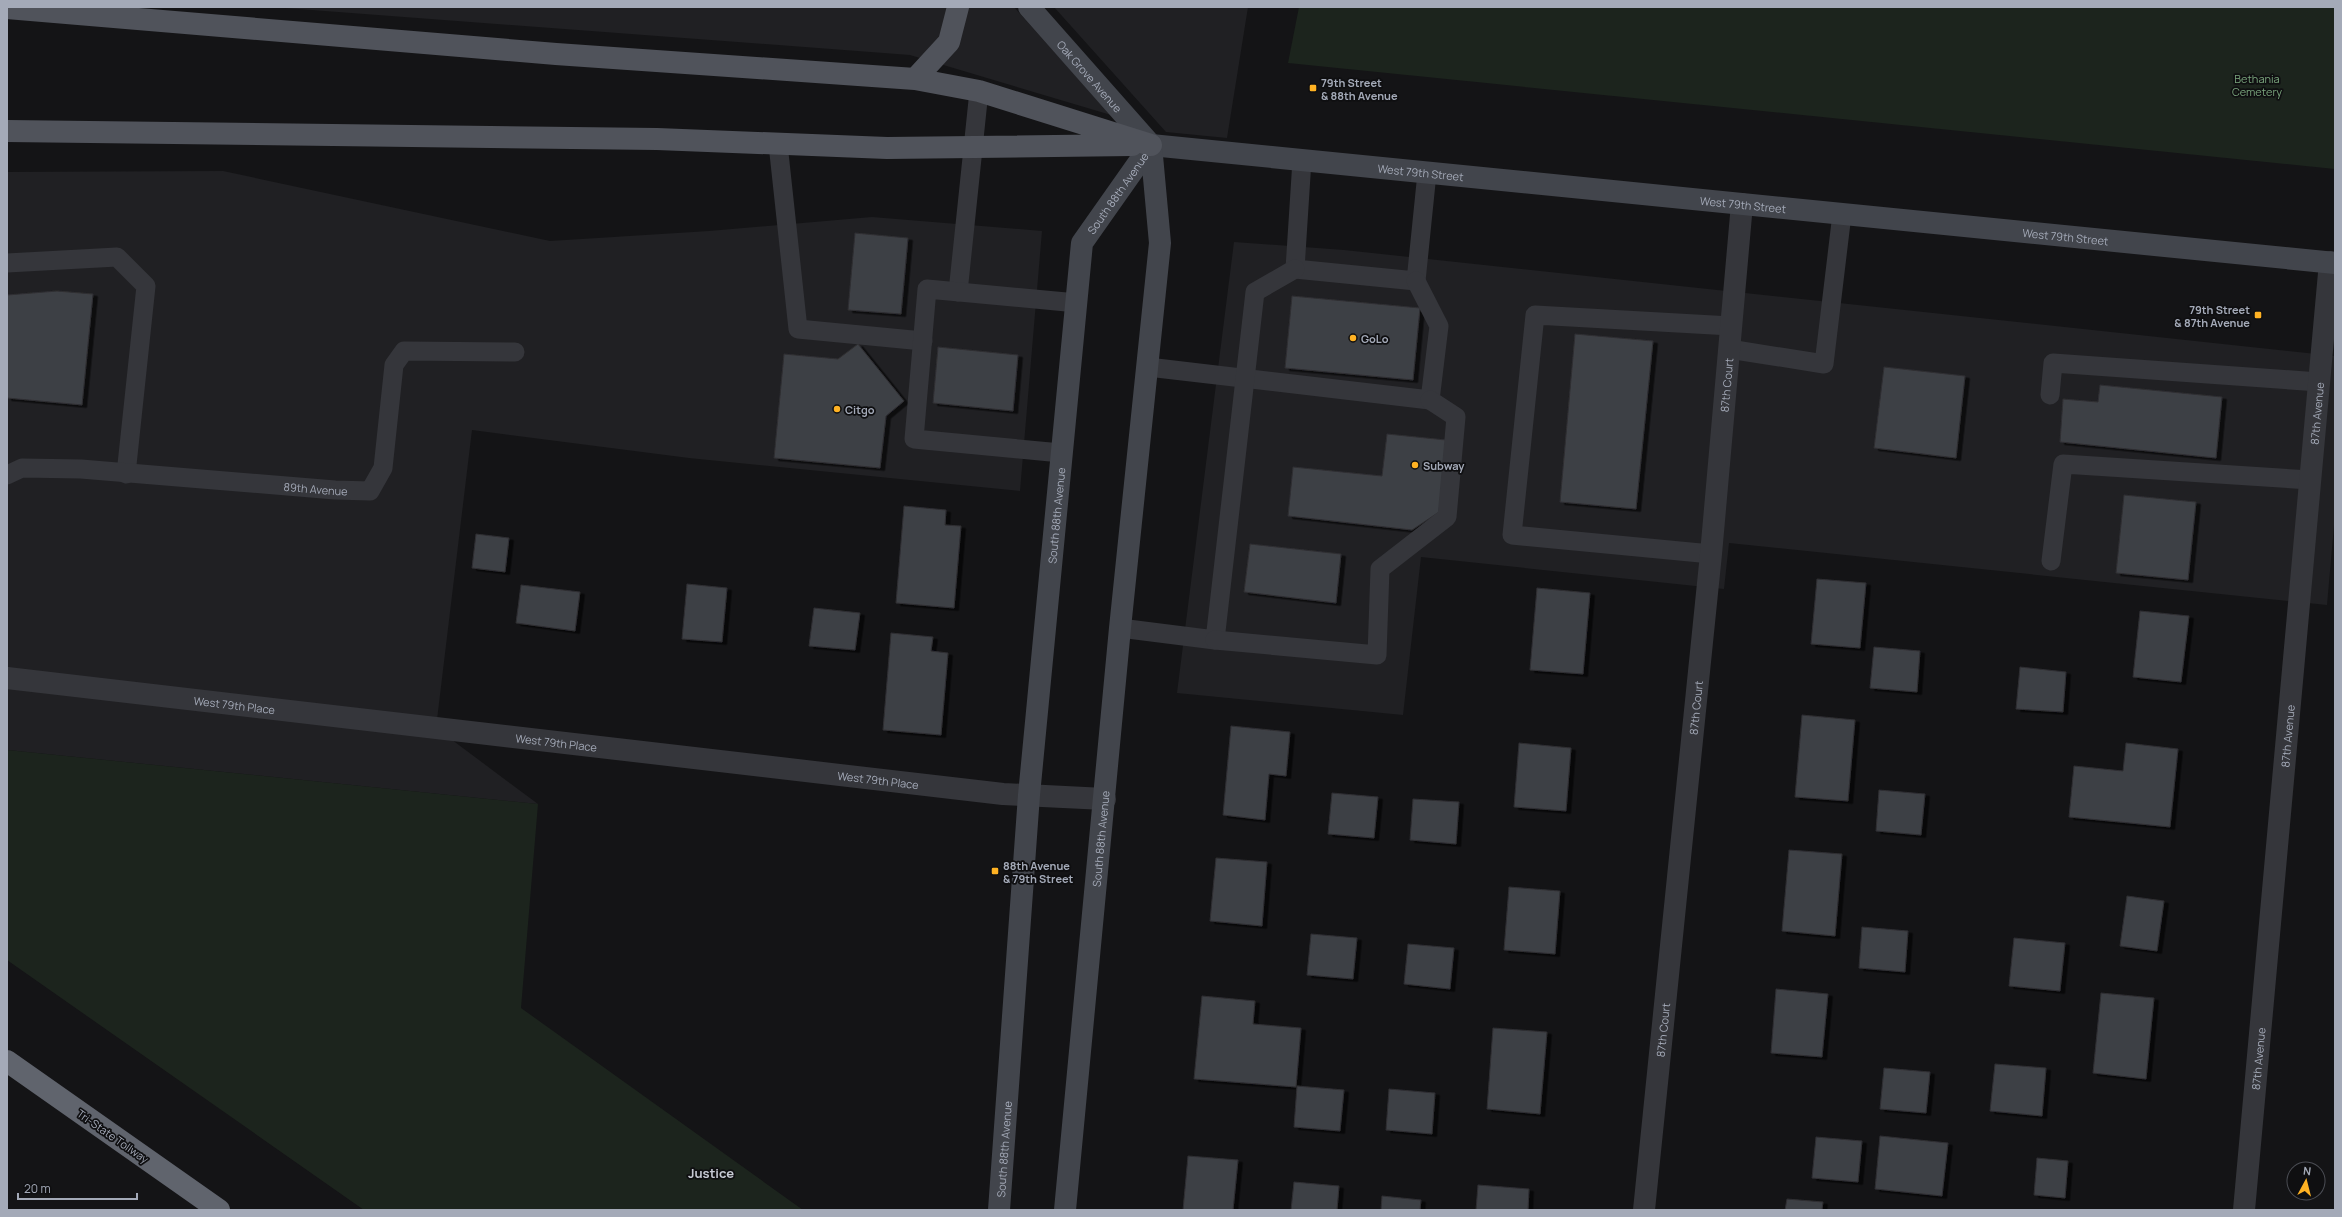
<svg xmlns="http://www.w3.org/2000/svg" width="2342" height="1217" viewBox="0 0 2342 1217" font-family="Manrope,sans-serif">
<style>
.built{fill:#202023}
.green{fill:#1c241d}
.building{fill:#3e3f44;stroke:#2e2e32;filter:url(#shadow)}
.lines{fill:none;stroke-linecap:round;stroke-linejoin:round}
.lane{stroke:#35363b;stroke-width:19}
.street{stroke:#35363b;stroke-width:22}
.secondary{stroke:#42454c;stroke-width:22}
.primary{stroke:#50535b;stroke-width:22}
.highway{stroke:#60646d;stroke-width:22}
.poi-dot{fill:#ffb223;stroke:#0f0f11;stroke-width:1.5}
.labels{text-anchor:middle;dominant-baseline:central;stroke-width:3.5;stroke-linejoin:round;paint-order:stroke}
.street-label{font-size:11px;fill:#a4aab8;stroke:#0f0f11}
.park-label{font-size:11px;fill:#79a47c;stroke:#0f0f11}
.poi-label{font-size:11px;font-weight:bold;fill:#a4aab8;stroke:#0f0f11;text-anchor:start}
.quarter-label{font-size:13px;font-weight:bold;fill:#c6c9d3;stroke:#0f0f11}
</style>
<defs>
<filter id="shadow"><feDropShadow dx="4.5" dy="2.5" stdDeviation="0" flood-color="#0009"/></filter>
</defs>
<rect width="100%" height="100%" fill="#141416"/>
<path class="built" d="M 272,7 L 1014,7 L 1111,115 L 910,55 Z
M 1054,7 L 1248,7 L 1227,138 L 1166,132 Z
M 223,171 L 550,241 L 709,231 L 872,217 L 1042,231 L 1020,491 L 689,458 L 472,430 L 436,728 L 538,804 L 7,750 L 7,172 Z
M 1234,242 L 1344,250 L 2335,356 L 2335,514 L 2327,605 L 1729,543 L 1724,589 L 1421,557 L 1403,715 L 1177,693 Z"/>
<path class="green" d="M 1299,7 L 2335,7 L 2335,169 L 1288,63 Z
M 7,750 L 538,804 L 521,1008 L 803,1210 L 364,1210 L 7,960 Z"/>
<path class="building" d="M 855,233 L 908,238 L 901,314 L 848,310 Z
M 57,291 L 93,294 L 82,405 L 7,398 L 7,295 Z
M 1292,296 L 1420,308 L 1413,380 L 1285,368 Z
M 1575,334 L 1653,341 L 1636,509 L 1560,502 Z
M 858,344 L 904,401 L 886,416 L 880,468 L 774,458 L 784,354 L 838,359 Z
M 938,347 L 1018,355 L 1013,411 L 933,403 Z
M 1884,367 L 1965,376 L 1956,458 L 1874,448 Z
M 2100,385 L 2222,397 L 2216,458 L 2060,442 L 2063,399 L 2098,402 Z
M 1387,434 L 1446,440 L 1439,512 L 1412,530 L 1288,516 L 1293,467 L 1382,476 Z
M 2124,495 L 2196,502 L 2188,580 L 2116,573 Z
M 904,506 L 946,510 L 945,525 L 961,526 L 954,608 L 896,603 Z
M 476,534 L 509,538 L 505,572 L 472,568 Z
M 1250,544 L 1341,554 L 1336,603 L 1244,592 Z
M 1817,579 L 1866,583 L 1860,648 L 1811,644 Z
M 687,584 L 727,588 L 722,642 L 682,639 Z
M 521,585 L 580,592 L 575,631 L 516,623 Z
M 1537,588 L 1590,593 L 1583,674 L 1530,670 Z
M 814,608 L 860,613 L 855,650 L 809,646 Z
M 2140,611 L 2189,616 L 2181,682 L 2133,677 Z
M 891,633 L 933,637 L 931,651 L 948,653 L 941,735 L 883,730 Z
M 1874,647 L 1920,651 L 1917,692 L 1870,688 Z
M 2020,667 L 2066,672 L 2063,712 L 2016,709 Z
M 1802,715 L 1855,720 L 1848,801 L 1795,797 Z
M 1231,726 L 1290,732 L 1286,776 L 1269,774 L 1265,820 L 1223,815 Z
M 1519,743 L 1571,748 L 1566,811 L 1514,807 Z
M 2126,743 L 2178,749 L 2170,827 L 2069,817 L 2074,766 L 2123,771 Z
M 1879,790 L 1925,794 L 1921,835 L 1876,831 Z
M 1332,793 L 1378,797 L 1374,838 L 1328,834 Z
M 1413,799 L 1459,802 L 1456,844 L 1410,840 Z
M 1789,850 L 1842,854 L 1835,936 L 1782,931 Z
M 1216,858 L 1267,862 L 1262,926 L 1210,921 Z
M 1509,887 L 1560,891 L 1555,954 L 1504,950 Z
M 2127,896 L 2164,901 L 2157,951 L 2120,946 Z
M 1862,927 L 1908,931 L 1905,972 L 1859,968 Z
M 1311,934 L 1357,938 L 1353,979 L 1307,975 Z
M 2014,938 L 2065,943 L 2060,991 L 2009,986 Z
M 1408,944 L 1454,948 L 1450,989 L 1404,984 Z
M 1776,989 L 1828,994 L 1822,1057 L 1771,1053 Z
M 2101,993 L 2154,998 L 2146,1079 L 2093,1073 Z
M 1202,996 L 1255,1001 L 1253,1024 L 1301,1028 L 1296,1087 L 1194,1079 Z
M 1493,1028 L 1547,1032 L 1540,1114 L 1487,1109 Z
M 1995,1064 L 2046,1068 L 2042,1116 L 1990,1111 Z
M 1884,1068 L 1930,1072 L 1926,1113 L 1880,1109 Z
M 1297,1086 L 1344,1090 L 1340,1131 L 1294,1127 Z
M 1389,1089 L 1435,1093 L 1432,1134 L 1386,1130 Z
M 1880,1136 L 1948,1143 L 1942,1196 L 1875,1189 Z
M 1816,1137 L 1862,1141 L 1858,1182 L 1812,1178 Z
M 1188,1156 L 1238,1160 L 1233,1210 L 1183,1210 Z
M 2037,1158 L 2068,1161 L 2065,1198 L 2034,1195 Z
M 1294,1182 L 1339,1186 L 1337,1210 L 1291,1210 Z
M 1478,1185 L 1529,1189 L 1528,1210 L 1476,1210 Z
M 1382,1196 L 1421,1200 L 1420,1210 L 1381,1210 Z
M 1787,1199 L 1823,1202 L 1822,1210 L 1785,1210 Z"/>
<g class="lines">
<g class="lane">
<path d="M 778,144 L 798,329 L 923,341"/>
<path d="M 1302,160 L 1295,269 L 1416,281 L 1427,173"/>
<path d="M 7,263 L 117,257 L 146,286 L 126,474"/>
<path d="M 958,292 L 979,91"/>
<path d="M 1729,349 L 1824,364 L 1842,214"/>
<path d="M 1148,367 L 1430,400 L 1439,326 L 1416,281"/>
<path d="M 2050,395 L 2053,363 L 2319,382"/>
<path d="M 1061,453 L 914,439 L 927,289 L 1077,303"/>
<path id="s1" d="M 7,475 L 22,468 L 81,469 L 335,490 L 370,491 L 383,468 L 394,365 L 404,351 L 515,352"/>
<path d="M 1711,554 L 1512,535 L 1535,315 L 1731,326"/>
<path d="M 2051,561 L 2063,464 L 2310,480"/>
<path d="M 1120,628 L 1215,640 L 1255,292 L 1295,269"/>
<path d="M 1215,640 L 1377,655 L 1380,569 L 1447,517 L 1456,417 L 1430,400"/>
</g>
<g class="street">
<path id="s2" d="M 7,678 L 1003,794 L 1105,799"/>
<path id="s3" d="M 1644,1210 L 1711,554 L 1742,204"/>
<path id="s4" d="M 2244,1210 L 2330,262"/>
</g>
<g class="secondary">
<path id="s5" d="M 1029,7 L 1151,145"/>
<path id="s6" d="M 1151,145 L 2335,263"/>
<path id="s7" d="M 999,1210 L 1029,795 L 1082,243 L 1151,145"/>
<path id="s8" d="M 1065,1210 L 1120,628 L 1160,243 L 1151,145"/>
</g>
<path class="primary" d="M 7,8 L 556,54 L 915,79 L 979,91 L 1151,145
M 915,79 L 949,42 L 958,7
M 7,131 L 657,139 L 887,148 L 1132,145"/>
<path class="highway" d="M 7,1061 L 219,1210"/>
</g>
<g class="poi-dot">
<rect x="1309" y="84" width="8" height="8" rx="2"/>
<rect x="2254" y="311" width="8" height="8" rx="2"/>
<circle cx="1353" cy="338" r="4"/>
<circle cx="837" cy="409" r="4"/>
<circle cx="1415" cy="465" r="4"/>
<rect x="991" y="867" width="8" height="8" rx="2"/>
</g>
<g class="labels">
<g class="street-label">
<text stroke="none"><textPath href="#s5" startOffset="92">Oak Grove Avenue</textPath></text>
<text stroke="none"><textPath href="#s6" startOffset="271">West 79th Street</textPath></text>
<text stroke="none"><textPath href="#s7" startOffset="1032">South 88th Avenue</textPath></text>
<text stroke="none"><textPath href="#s6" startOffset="595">West 79th Street</textPath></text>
<text stroke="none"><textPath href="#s6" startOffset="919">West 79th Street</textPath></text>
<text stroke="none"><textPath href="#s3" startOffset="829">87th Court</textPath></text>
<text stroke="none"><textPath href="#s4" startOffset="800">87th Avenue</textPath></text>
<text stroke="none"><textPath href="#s1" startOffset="311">89th Avenue</textPath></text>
<text stroke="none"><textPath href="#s7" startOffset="697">South 88th Avenue</textPath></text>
<text stroke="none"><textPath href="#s2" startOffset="229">West 79th Place</textPath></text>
<text stroke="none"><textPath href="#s3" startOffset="505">87th Court</textPath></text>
<text stroke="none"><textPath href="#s4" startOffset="476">87th Avenue</textPath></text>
<text stroke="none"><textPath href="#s2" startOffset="553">West 79th Place</textPath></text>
<text stroke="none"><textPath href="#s2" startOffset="877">West 79th Place</textPath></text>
<text stroke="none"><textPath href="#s8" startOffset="373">South 88th Avenue</textPath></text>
<text stroke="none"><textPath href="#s3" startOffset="181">87th Court</textPath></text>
<text stroke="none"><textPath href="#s4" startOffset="152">87th Avenue</textPath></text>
<text transform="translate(113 1136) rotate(35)">Tri-State Tollway</text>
<text stroke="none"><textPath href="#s7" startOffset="61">South 88th Avenue</textPath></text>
</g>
<g class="park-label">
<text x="2257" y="78">Bethania<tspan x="2257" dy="13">Cemetery</tspan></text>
</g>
<g class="poi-label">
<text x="1321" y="82">79th Street<tspan x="1321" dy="13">&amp; 88th Avenue</tspan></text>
<text x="2250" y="309" text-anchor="end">79th Street<tspan x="2250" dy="13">&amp; 87th Avenue</tspan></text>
<text x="1361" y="338">GoLo</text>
<text x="845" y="409">Citgo</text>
<text x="1423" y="465">Subway</text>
<text x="1003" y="865">88th Avenue<tspan x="1003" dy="13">&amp; 79th Street</tspan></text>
</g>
<g class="quarter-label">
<text x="711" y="1173">Justice</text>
</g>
</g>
<rect width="2342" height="1217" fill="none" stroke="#a4aab8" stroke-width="16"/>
<g transform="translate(2306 1181) rotate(7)"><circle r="19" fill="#0f0f11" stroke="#4b4d54"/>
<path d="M0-3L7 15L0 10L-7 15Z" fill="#ffb223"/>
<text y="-6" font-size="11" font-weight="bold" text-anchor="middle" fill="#a4aab8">N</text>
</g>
<path d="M18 1193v6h119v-6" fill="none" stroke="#a4aab8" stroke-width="2"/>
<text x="24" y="1193" font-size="12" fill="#a4aab8" stroke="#0f0f11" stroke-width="3" paint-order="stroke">20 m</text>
</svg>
